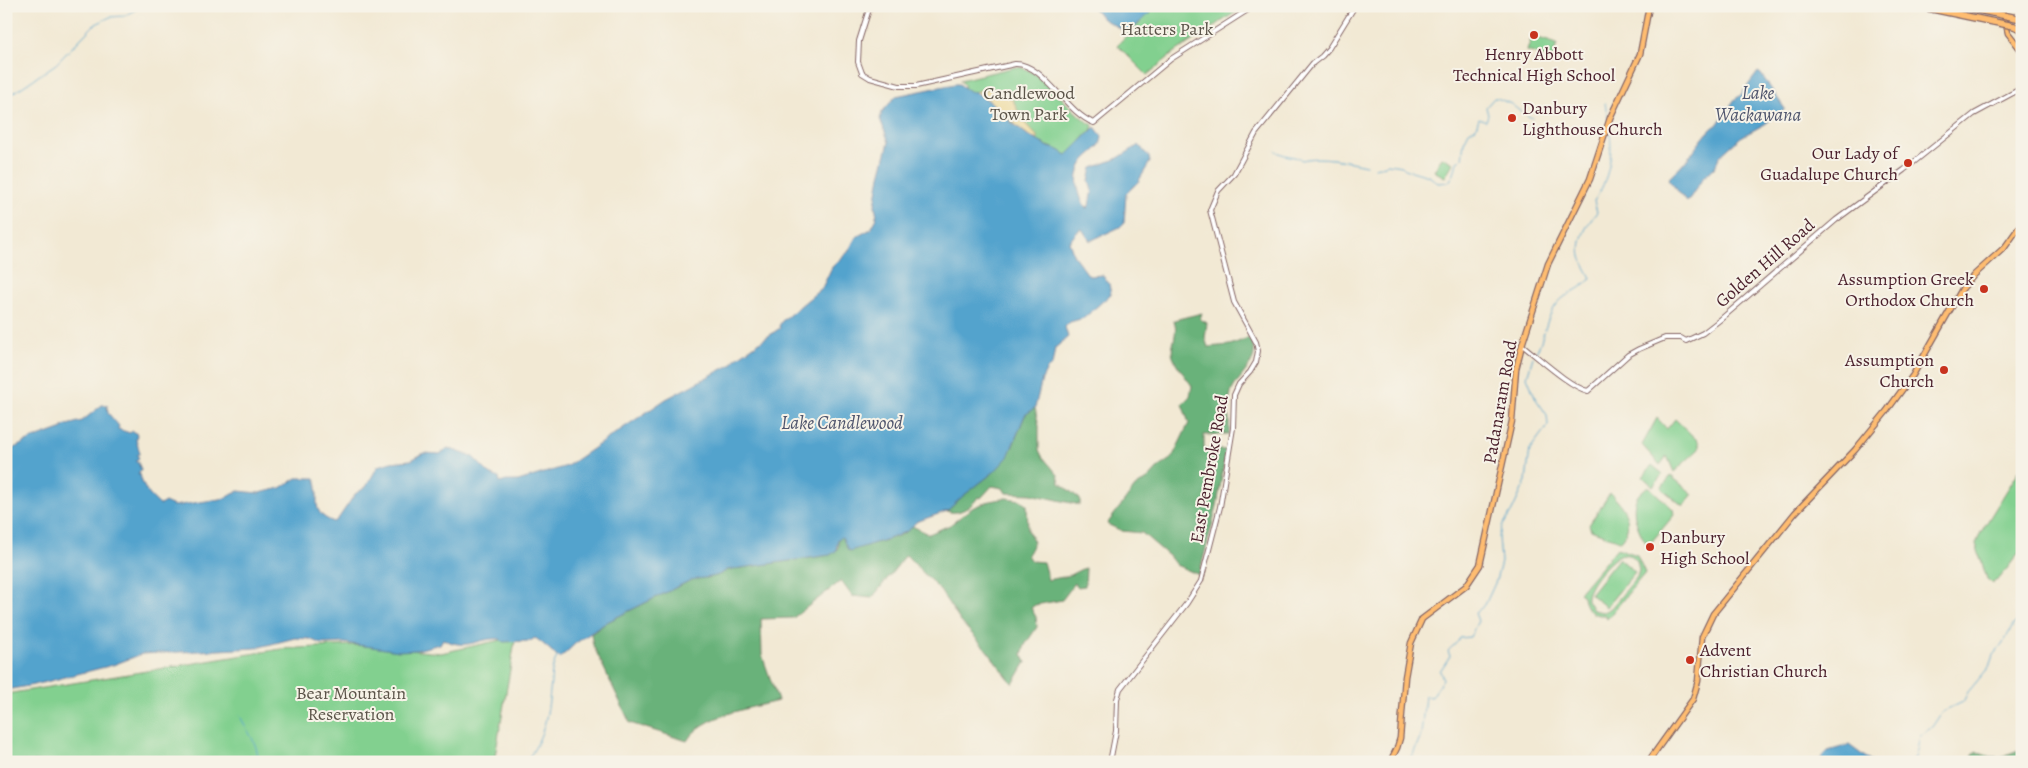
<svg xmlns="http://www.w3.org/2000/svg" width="2028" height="768" viewBox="0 0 2028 768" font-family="Alegreya,serif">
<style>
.green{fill:#82d08f;stroke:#66785d;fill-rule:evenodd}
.forest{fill:#69b27a;stroke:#5a6852}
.sand{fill:#eeda9e;stroke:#9c7c64}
.water{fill:#53a3cd;stroke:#4e617c}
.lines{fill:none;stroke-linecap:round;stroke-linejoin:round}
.stream{stroke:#53a3cd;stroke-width:1}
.minor-casing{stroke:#856666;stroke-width:6}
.major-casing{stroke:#856666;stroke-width:7}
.highway-casing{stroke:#856666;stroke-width:8}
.minor{stroke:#fff;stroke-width:4}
.major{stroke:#febc70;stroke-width:4.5}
.highway{stroke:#febc70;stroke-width:5.5}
.highway-bridge-casing{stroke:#856666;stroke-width:8;stroke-linecap:butt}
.highway-bridge{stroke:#febc70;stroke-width:5.5}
.poi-dot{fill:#c8321e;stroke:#f7f3e8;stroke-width:2}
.labels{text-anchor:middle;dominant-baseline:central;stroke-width:4;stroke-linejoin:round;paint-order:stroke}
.park-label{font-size:18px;fill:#5b5449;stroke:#f7f3e8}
.poi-label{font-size:18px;fill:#4a1f2b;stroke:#f7f3e8;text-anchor:start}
.street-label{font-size:18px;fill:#4a1f2b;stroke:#f7f3e8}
.water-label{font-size:19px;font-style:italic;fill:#4e546c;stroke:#f7f3e8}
</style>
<rect width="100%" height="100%" fill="#f7f3e8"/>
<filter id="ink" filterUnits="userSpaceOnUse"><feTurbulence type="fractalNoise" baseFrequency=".02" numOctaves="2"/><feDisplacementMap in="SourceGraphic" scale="10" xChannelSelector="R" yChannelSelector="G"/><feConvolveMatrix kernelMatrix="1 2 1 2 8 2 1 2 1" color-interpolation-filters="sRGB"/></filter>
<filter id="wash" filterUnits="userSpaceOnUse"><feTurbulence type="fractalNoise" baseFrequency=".0096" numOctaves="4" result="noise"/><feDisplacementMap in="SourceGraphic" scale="20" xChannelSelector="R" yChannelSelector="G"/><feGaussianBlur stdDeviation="1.12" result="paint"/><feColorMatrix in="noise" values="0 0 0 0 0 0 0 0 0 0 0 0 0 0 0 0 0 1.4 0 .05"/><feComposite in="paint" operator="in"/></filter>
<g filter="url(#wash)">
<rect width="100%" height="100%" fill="#f2e9d4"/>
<path class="green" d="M 1154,6 L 1245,6 L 1175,52 L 1147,75 L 1117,45 L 1150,13 Z
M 1532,36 L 1557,44 L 1552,59 L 1527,51 Z
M 1015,67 C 1043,67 1067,112 1093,125 L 1092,129 L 1067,156 C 1058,147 1045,147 1035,140 C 1010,125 986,105 963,87 L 965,86 L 960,80 Z
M 1442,157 L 1453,163 L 1445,177 L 1434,171 Z
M 1657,418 L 1667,429 L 1675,419 L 1699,442 L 1699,449 L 1674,472 L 1667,456 L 1660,465 L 1642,445 Z
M 1652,465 L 1663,474 L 1653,486 L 1643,477 Z
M 2022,466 L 2022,549 L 1999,579 L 1992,583 L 1987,579 L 1976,544 L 1981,532 Z
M 1671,476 L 1693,494 L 1683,506 L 1661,488 Z
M 1648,486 L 1673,509 L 1674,515 L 1648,546 C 1640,534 1629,512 1637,497 C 1639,493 1645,489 1648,486 Z
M 1610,493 C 1624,507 1636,523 1620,541 L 1591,530 L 1589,525 Z
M 1617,548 L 1637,555 L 1645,573 L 1607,619 L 1605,615 C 1592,616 1584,609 1583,596 L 1579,593 ZM 1623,554 L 1632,556 L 1637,561 L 1639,570 L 1637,577 L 1611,608 L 1603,612 L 1593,610 L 1587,600 C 1585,587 1611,557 1623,554 Z
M 1619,558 L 1635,572 L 1606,607 L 1590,594 Z
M 501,640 L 515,641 L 494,762 L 6,762 L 6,694 L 281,649 L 354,645 L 441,653 Z"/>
<path class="forest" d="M 1202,313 L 1200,319 L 1207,323 L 1205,338 L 1208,347 L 1230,345 L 1248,338 C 1267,357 1237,376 1231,393 C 1227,406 1230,421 1229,434 L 1204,435 L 1204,449 L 1226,450 L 1217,506 L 1199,575 L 1176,565 L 1169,556 L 1142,533 L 1122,531 L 1107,524 L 1135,487 L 1149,478 L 1160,466 L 1172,458 L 1189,423 L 1182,404 L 1190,396 L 1192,386 C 1187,378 1172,361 1172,352 C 1173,339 1178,333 1174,320 Z
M 1035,408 L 1039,426 L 1039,450 L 1042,456 L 1058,475 L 1060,483 L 1080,499 L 1080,505 L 1031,494 L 1006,493 L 1003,488 L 992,486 L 981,498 L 978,497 C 973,506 958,516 947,511 L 963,496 L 994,472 L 1012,448 L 1025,415 Z
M 1006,498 L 1021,500 L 1027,505 L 1028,531 L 1034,542 L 1027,555 L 1031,561 L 1043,562 L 1048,580 C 1055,578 1061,578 1067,576 C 1074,574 1079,569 1086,568 L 1085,586 L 1077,587 L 1075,583 L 1062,600 L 1035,605 L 1031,608 L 1036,617 L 1037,627 L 1025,645 L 1022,654 L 1026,662 L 1013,684 L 985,648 L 961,622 L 939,589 L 906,555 L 872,598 L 852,596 L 841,581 L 793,618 L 761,619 L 762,655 L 778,701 C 751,708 702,715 687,741 L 630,723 L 593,645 L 591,634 L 607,622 L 691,580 C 704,577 716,579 727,570 L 830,555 L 838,548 L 838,539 L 842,537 L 850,551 C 867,542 901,541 912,526 L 929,534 L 950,525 L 972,508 L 990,501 Z
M 2020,750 L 2022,750 L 2022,762 L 1969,762 L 1976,751 C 1991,760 2004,758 2020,750 Z"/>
<path class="sand" d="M 991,88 L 1013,100 L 1022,120 L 1037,136 L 1037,140 L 1036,141 C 1014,126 998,106 975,92 Z"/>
<path class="water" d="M 1092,6 L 1154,6 L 1150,13 L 1128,33 L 1103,19 Z
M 1758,72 L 1761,74 L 1785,109 L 1765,124 L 1741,137 L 1720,156 L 1715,167 L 1703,178 L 1688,201 L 1686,201 L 1668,179 C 1673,174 1679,169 1683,164 C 1692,155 1707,129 1717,125 L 1735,99 L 1740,96 Z
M 955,84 L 959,84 L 969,91 L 975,92 L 991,102 L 1011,122 L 1029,136 L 1049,147 L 1059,150 L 1067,155 L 1095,127 L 1102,136 C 1101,146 1097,149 1090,155 C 1072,170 1076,191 1086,209 L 1089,206 L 1091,194 L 1093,194 L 1089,181 L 1092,168 L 1118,158 L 1139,145 L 1149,157 L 1150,162 L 1138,182 L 1126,194 L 1124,223 L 1120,227 L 1090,241 L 1082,229 L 1079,230 L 1069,242 L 1074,256 L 1089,276 L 1103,275 L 1109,284 L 1111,294 L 1084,318 L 1070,322 L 1065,327 L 1068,337 L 1055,348 L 1052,366 L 1047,369 L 1042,379 L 1035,408 L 1025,415 L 1008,457 L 994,472 L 963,496 L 947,511 L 916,522 L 909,530 L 894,537 L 850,551 L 848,550 L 842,537 L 838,539 L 836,551 L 830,555 L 727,570 C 716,579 704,577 691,580 L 607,622 L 576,643 L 560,658 C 554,654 541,641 535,638 L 530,641 L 503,642 L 500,639 C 478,637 468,652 443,639 L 440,644 L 417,650 L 399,651 L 344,643 L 321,644 L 310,639 L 295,638 L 256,648 L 142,654 L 113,665 L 34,685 L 6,690 L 6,452 L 32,439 L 63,428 L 63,426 L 82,421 L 102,405 L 107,405 L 108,413 L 119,426 L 118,429 L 130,433 L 132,431 L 137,434 L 136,440 L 140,453 L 137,455 L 139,458 L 136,460 L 136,462 L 138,462 L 141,470 L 138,475 L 140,474 C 143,489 149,495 160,505 L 165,502 L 174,506 L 226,498 L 238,491 L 259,493 L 281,488 L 297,478 L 315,478 C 322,497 307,512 334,522 L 338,519 L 355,494 L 366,487 L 378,466 L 391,462 L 411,460 L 424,453 L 440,454 L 448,448 L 473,457 L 490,474 L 499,478 L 500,483 L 506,481 L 518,481 L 567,466 L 666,399 L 732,364 L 735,359 L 780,328 L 779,326 L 782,321 L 822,288 L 832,267 L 848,252 L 856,237 L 871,229 L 877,218 L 875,216 L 877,216 L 875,205 L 880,176 L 889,142 L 880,119 L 882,112 L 896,96 Z
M 1849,745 L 1872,762 L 1818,762 L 1828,751 Z"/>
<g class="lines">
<path class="stream" d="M 1586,9 L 1586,6
M 6,98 L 56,64 L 94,25 L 110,17 L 124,16 L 142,6
M 1605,103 L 1608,119
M 1527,116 L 1533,118
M 1276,151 C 1284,157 1293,155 1302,160 C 1322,155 1346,161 1366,165
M 1375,168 L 1388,164 L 1402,166 L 1405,169 L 1429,176 L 1438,183 L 1449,182 L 1454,174 L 1457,162 L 1462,159 L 1464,142 L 1469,132 L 1476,128 L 1479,118 L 1486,121 L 1488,115 L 1486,107 L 1494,98 L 1497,98 L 1511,104 L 1522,113
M 1535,354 C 1545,338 1545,318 1557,304 C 1566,292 1582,290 1591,278 C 1588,272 1584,266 1582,260 C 1576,242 1586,226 1597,212 L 1594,201 C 1609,180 1614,153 1609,128
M 240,715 C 246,732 259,742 258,762
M 526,762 C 543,738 547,720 550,691 C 552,679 550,669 557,657
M 1410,762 L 1421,735 L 1425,696 L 1432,697 L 1443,679 L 1440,671 L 1450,656 L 1448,651 C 1452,646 1457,644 1460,638 L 1470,637 L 1478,621 L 1475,613 L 1485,605 L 1496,581 L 1501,562 L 1499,537 L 1502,527 L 1512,511 L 1526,481 L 1530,449 L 1548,425 L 1547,415 L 1536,399 L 1527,377 L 1533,357
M 1913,762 L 1916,755 L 1920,736 L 1932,727 L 1942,712 L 1963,702 L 1968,692 L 1989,667 L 1993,655 L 2002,645 L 2014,624 L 2022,618"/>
</g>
</g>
<g filter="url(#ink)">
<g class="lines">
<g class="minor-casing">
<path id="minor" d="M 870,6 L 859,41 L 858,62 L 862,73 L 870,78 L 899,86 L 916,86 L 1015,64 C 1044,63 1066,113 1094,123 L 1171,59 L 1254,6
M 1522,345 C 1538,357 1570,387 1588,391 L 1628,355 L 1639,349 L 1665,338 L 1681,338 L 1686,341 L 1703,333 L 1721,319 L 1836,220 L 1904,170 L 1974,114 L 2022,88
M 1110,762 L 1116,731 L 1117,699 L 1120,689 L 1187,603 L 1201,581 L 1220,507 L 1233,428 L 1234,395 L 1239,384 L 1250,372 L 1256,362 L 1258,351 L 1256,342 L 1234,302 L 1210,210 L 1218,191 L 1234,174 L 1256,133 L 1313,63 L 1322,56 L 1329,48 L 1355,6"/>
</g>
<g class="major-casing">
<path id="major" d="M 2002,6 L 2008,33 L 2022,51
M 1390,762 L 1397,748 L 1400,738 L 1405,677 L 1411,643 L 1422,619 L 1466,586 L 1480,565 L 1512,421 L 1516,369 L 1522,345 L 1548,264 L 1590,179 L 1610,118 L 1640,54 L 1649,6
M 1648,762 L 1693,699 L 1698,681 L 1702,637 L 1713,614 L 1795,513 L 1855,450 L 1886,412 L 1913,375 L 1962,289 L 1974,275 L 2005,247 L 2022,223"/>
</g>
<g class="highway-casing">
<path id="highway" d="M 1918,6 L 1994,22
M 1959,6 L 1993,13
M 2012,17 L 2022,19
M 2014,26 L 2022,30"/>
</g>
<use href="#minor" class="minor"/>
<use href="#major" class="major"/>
<use href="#highway" class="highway"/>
<g class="highway-bridge-casing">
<path id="highway-bridge" d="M 1993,13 L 2012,17
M 1994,22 L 2014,26"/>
</g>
<use href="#highway-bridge" class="highway-bridge"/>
</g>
</g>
<g class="poi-dot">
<circle cx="1534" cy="35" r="5"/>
<circle cx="1512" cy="118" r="5"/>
<circle cx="1908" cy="163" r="5"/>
<circle cx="1984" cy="289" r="5"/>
<circle cx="1944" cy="370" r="5"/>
<circle cx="1650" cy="547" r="5"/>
<circle cx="1690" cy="660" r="5"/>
</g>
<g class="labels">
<g class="park-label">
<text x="1167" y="29">Hatters Park</text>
<text x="1029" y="93">Candlewood<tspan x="1029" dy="21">Town Park</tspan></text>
<text x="351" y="693">Bear Mountain<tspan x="351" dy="21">Reservation</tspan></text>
</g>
<g class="poi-label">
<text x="1534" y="54" text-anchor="middle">Henry Abbott<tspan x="1534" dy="21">Technical High School</tspan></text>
<text x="1522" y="108">Danbury<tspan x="1522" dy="21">Lighthouse Church</tspan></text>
<text x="1898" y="153" text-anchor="end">Our Lady of<tspan x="1898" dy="21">Guadalupe Church</tspan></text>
<text x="1974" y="279" text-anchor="end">Assumption Greek<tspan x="1974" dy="21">Orthodox Church</tspan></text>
<text x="1934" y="360" text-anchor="end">Assumption<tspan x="1934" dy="21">Church</tspan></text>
<text x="1660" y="537">Danbury<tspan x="1660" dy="21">High School</tspan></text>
<text x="1700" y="650">Advent<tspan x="1700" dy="21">Christian Church</tspan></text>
</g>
<g class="street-label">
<text transform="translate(1765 263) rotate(-41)">Golden Hill Road</text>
<text transform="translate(1500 402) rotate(-80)">Padanaram Road</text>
<text transform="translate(1209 469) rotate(-80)">East Pembroke Road</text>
</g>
<g class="water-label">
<text x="1758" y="93">Lake<tspan x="1758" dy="22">Wackawana</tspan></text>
<text x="842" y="423">Lake Candlewood</text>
</g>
</g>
<rect width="2028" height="768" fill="none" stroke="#f7f3e8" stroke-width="25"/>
</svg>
